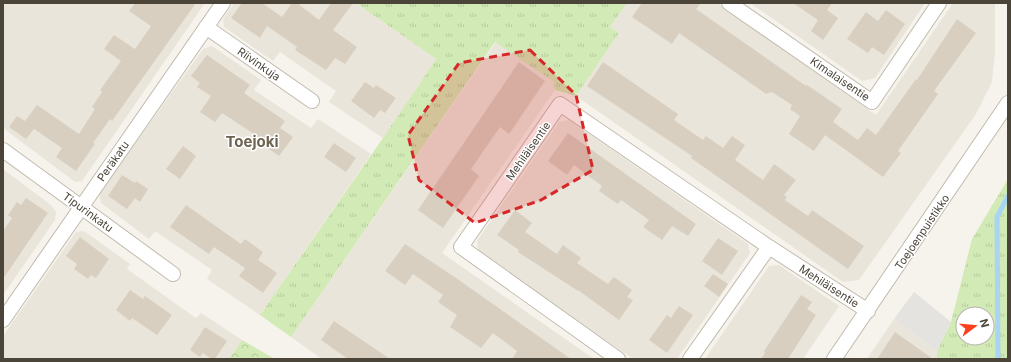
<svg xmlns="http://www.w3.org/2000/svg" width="1011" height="362" font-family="Inter,sans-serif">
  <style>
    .residential { fill: #eae5da }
    .grass { fill: url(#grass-tufts); fill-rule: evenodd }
    .forest { fill: url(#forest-crowns) }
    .parking { fill: #e5e3e0 }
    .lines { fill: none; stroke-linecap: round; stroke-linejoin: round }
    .stream { stroke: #a9d4f2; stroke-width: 5 }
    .building { fill: #d8cfc1 }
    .minor-casing { stroke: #c2bbae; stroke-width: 16 }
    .minor { stroke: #fff; stroke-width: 14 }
    .marked { fill: #d62828; fill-opacity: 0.2; stroke: #d62828; stroke-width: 3; stroke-dasharray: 8 5; stroke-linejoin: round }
    .labels { text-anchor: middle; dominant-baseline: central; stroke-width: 3; stroke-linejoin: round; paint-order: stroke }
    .street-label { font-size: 11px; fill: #4b4439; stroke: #fff }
    .district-label { font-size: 15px; font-weight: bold; fill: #6e6250; stroke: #fff }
  </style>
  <defs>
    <pattern id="grass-tufts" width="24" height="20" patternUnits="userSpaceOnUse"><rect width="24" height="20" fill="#d2eab5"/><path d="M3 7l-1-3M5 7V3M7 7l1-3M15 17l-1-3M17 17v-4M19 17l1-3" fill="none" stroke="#b6ca9c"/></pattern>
    <pattern id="forest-crowns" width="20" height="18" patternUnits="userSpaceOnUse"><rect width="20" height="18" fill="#d2eab5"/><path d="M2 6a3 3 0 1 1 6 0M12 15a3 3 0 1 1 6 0" fill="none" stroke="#b6ca9c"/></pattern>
  </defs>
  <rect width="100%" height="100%" fill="#f6f3ec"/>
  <path class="residential" d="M3,3h202l-123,178 -7,1 -72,-54z
    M234,3h122l80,56 -53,79 -54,-36 7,-11 -56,-39 -7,9 -49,-34 -1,-8z
    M627,3h90l159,112 77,-112h42v49l-3,30 -16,32 -117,166 -16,2 -267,-186 43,-63 -9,-6z
    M750,3h175l-50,75 -13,3z
    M496,42l58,40 1,8 -113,163 152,106h-272l-31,-22z
    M212,46l49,34 -7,10 57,38 7,-9 53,35 -111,161 -53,-36 5,-9 -57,-39 -6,8 -48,-36 -2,-9 104,-145z
    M569,120l179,124 2,9 -73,106h-44l-155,-108 -1,-10 82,-119z
    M3,169l48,36 5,7 -1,8 -52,75z
    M84,231l46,33 -3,5 69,49 5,-5 41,27 -13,19h-226v-23l73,-104z
    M779,265l60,41 -36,53h-98l64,-93z
    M894,319l43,32v8h-70z"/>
  <path class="grass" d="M356,3h271l-17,24 9,6 -43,63 -21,-6 -1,-8 -59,-40 -204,295 -31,-22 123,-177 53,-79z
    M1008,179v180h-71v-8l14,-29 21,-83zM963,314h24v24h-24z"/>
  <path class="forest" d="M242,340l33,19h-46z"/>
  <path class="parking" d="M914,292l37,30 -14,29 -43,-32z"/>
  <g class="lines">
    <path class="stream" d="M998,359l-1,-142 11,-21"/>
  </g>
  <path class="building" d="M135,3h61l-84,118 -2,-2 -17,24 2,1 -19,27 -20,-14 6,-9 -28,-19 -8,10 -17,-12 8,-11 8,5 12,-16 42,29 16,-25 -3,-2 10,-15 -2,-2 21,-29 -17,-12 10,-14 21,14 16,-23 -22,-15z
    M242,3h20l20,14 10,-14h5l22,17 12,-17h22l-20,27 24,17 -12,17 -10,-6 -9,12 -31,-20 2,-3 -30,-21 -7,12 -29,-20z
    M642,3h59l-5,6 110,77 1,-1 35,24 -9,13 25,18 9,-12 9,7 40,-56 1,1 40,-61 19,14 -42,58 4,3 -40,57 3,2 -18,24 -58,-42 -11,16 -25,-17 11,-18 -10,-7 2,-4 -20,-13 -6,2 -87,-61 -7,11 -40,-27z
    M793,3h39l-5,7 11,8 -15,22 -12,-9 7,-11z
    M886,10l19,14 -21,31 -12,-8 -4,6 -21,-14 19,-27 12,9z
    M207,55l43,30 -6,8 41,28 -5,7 13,9 -14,19 -22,-15 3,-3 -38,-25 -7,9 -15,-10 11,-16 -14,-9 3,-4 -9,-7z
    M519,62l26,19 -36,53 -9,-7 -29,42 8,7 -36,52 -25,-18z
    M603,62l75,52 -4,6 29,20 3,-4 17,12 9,-12 13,9 -10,15 28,20 11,-16 22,16 -12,15 3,2 -2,3 23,16 4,-6 52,36 -16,23 -157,-111 1,-2 -105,-70z
    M365,82l9,6 2,-3 20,13 -11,15 -5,-3 -6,8 -23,-17z
    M568,133l128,91 -8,12 -16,-10 -10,14 -19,-13 6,-7 -28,-20 -3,4 -19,-13 3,-5 -28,-21 -7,10 -19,-14z
    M334,143l22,15 -10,14 -22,-15z
    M183,146l13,10 -16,23 -14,-10z
    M122,175l13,8 1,-2 12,8 -8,13 -5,-4 -8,11 -19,-13z
    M26,198l22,15 -45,66v-48l9,-13 -4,-3 9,-13 4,3z
    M186,205l55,39 4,-5 18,13 -5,8 19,13 -14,20 -24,-17 6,-8 -31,-21 -5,7 -39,-27z
    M515,210l17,13 -7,9 32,22 6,-9 18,13 -4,5 31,21 6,-7 18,13 -5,7 6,3 -14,20 -41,-30v1l-60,-39 1,-2 -22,-15z
    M80,237l29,22 -13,19 -5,-3 -3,4 -14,-10 3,-5 -11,-8z
    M718,238l20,13 -16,24 -20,-14z
    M405,244l51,34 115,81h-59l5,-8 -24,-18 -12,15 -31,-21 7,-12 -19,-13 5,-7 -30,-21 -8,11 -20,-14z
    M713,274l15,10 -9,13 -15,-11z
    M130,290l13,9 2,-3 27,19 -15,20 -25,-17 -2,3 -14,-11z
    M801,295l11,7 -5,7 9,6 -28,44h-27l4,-6 -1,-2z
    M679,306l14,9 -26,38 -18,-13 18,-25 4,3z
    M334,321l56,38h-42l-27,-19z
    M205,327l22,14 -12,18h-3l-9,-6 -3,4 -10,-7z
    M895,332l38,27h-56z"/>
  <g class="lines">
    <defs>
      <path id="minor" d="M729,3l143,99 67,-99
        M206,27l106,74
        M3,150l170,124
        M3,320l220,-317
        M618,359l-157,-112 99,-143 209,143 99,64
        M690,359l79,-112
        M834,359l174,-256"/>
    </defs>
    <use href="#minor" class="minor-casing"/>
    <use href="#minor" class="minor"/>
  </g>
  <path class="marked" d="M530,50l46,45 17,75 -52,30 -66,23 -56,-43 -11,-45 51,-72z"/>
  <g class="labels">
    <g class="street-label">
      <text transform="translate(259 64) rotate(35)">Riivinkuja</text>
      <text transform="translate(840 79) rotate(34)">Kimalaisentie</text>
      <text transform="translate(528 151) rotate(-55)">Mehiläisentie</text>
      <text transform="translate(113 161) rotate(-55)">Peräkatu</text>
      <text transform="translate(88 212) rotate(36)">Tipurinkatu</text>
      <text transform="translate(922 232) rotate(-56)">Toejoenpuistikko</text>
      <text transform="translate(829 286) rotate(33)">Mehiläisentie</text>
    </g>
    <g class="district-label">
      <text x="252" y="141">Toejoki</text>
    </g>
  </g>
  <rect width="1011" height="362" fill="none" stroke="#4b4439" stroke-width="8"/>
  <g transform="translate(975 326) rotate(74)"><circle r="19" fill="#ffffff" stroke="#b7b4b0"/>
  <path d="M0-3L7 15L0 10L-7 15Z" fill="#fc3f1d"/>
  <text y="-6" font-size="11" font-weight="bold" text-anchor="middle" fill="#4b4439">N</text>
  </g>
</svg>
